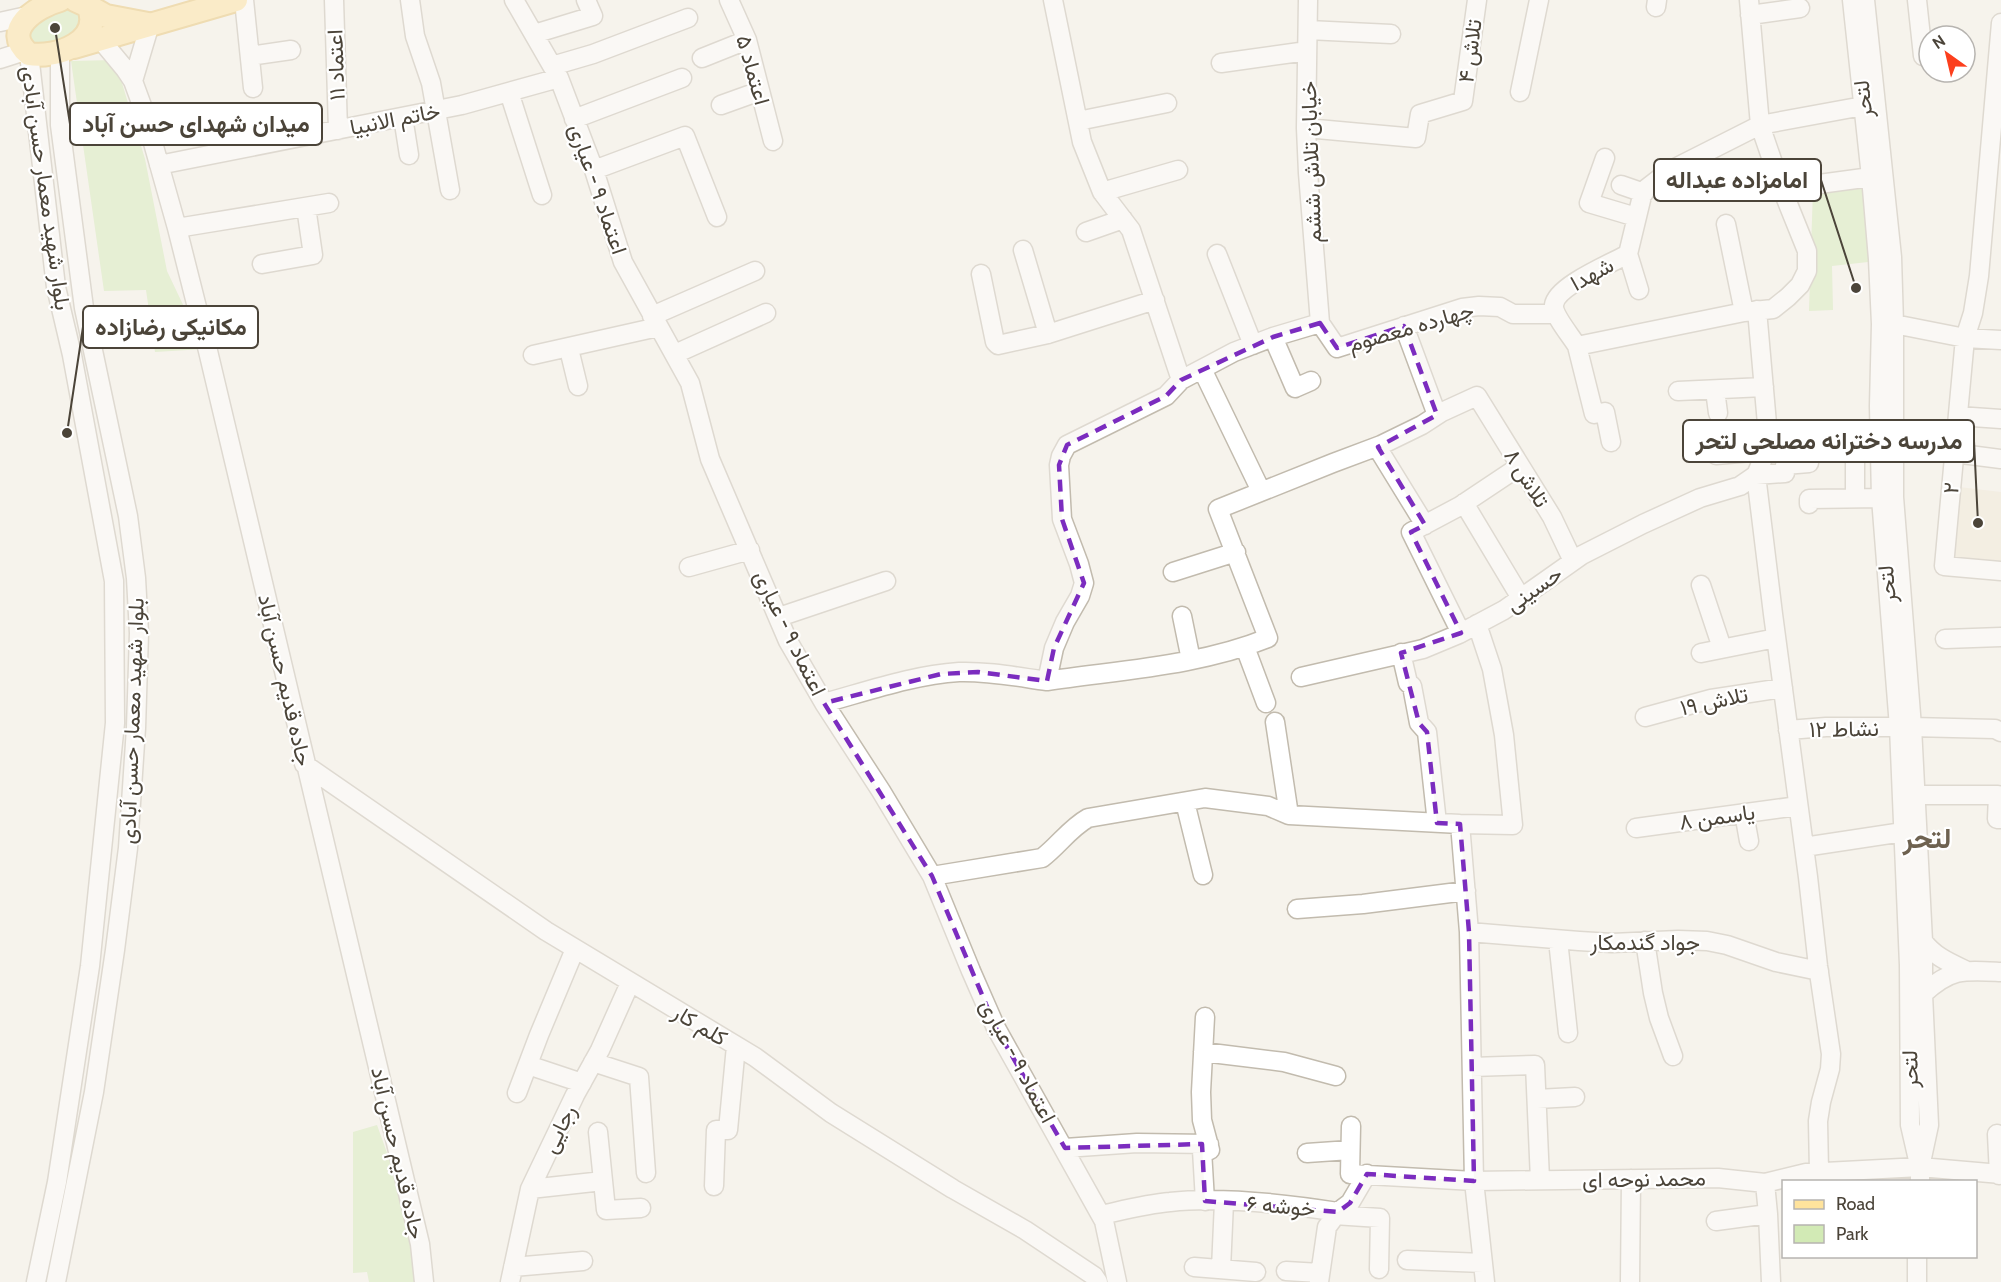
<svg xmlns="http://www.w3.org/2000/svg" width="2001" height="1282" font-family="Cabin,Vazirmatn,sans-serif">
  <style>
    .education { fill: #efe8d6 }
    .green { fill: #d2eab5 }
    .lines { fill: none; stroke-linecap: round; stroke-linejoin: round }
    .minor-casing { stroke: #c2bbae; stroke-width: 21 }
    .major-casing { stroke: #e6c16a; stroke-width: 26 }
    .minor { stroke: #fff; stroke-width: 18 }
    .major { stroke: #ffe39c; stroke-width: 22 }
    .marked { fill: none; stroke: #7b2cbf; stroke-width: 4.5; stroke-dasharray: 12 8; stroke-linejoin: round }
    .labels { text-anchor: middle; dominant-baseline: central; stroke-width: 4.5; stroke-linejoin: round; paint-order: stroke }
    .street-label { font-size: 22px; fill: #4b4439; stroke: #fff }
    .district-label { font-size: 28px; font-weight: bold; fill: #6e6250; stroke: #fff }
    .leader { fill: none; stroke: #4b4439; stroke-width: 2 }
    .callout-dot { fill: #4b4439; stroke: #fff; stroke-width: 2 }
    .callout { fill: #fff; stroke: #4b4439; stroke-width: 2 }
    .callout-label { font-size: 24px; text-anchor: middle; font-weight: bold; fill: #4b4439 }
  </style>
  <rect width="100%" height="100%" fill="#f6f3ec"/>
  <path class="education" d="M1959,487l42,5v71l-44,-4 -7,-6z"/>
  <path class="green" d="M64,5l18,8 -5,24 -37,11c-8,-6 -13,-11 -12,-21z
    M115,60l30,99 22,112 37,78 -49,3 -9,-62 -42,1 -33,-230z
    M1869,184l8,77 -45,5 1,44 -24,1 4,-122z
    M377,1125l27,75 11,82h-46l-2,-10 -14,1v-141z"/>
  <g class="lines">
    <defs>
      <path id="minor" d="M244,0l9,88
        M334,0l4,130
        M410,0l5,36 16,47 19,107
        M514,0l45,78 35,92 29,92 67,121 20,76 78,182 36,62 57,88 51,85 39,95 25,57 108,193 13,61
        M729,0l18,40 26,101
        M1053,0l29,142 20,50 29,38 50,150
        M1308,0l-2,128 2,45 12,150
        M1852,0l19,177 7,82 3,65 -2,82 2,92 18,229 10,238 1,160 8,35
        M1865,0l27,257 2,67v173l18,230 11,214v53l6,131 -9,42v15
        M1917,0l6,56
        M1656,7l1,-7
        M1750,15l50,-7
        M0,22l27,-6
        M2001,23l-22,253 -6,37 -8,25 -21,228 57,5
        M1308,30l83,4
        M534,34l59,-18 -7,-16
        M101,40l24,29 8,12 11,30 33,117 31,123 212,893 4,38
        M29,54l27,233 16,68 42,226 1,142 -25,243 -33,216 -21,100
        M250,56l41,-6
        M702,58l45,-18
        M0,59l25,-8
        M1221,63l86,-12
        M552,66l41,-12 95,-36
        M133,81l17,-57
        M509,92l33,103
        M1520,92l19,-92
        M721,105l39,-14
        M403,117l6,38
        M574,119l108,-41
        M1078,121l89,-18
        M1306,128l110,10 4,-24 43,-13 14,-101
        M1605,158l-16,45 47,14
        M159,165l303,-60 97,-27
        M594,170l91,-34 32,81
        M1621,185l23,8
        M1782,189l89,-12
        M1102,192l76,-22
        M1726,224l18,88
        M177,228l152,-25
        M1086,232l37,-13
        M1023,250l25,84
        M1217,254l36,91
        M1628,254l11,36
        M262,264l51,-9 -7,-48
        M981,274l14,68 3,3 50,-11 107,-34
        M1757,310l10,114 -3,8 -2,29 -6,14 17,139 35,263 10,89 13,88 -1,15 -9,33 -3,19 1,51
        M652,316l103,-45
        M1884,324h10l71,14 36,2
        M1404,326l33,89
        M1273,337l22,51 16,-7
        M1577,346c-6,-10 -24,-31 -23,-41 2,-19 58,-42 74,-51l14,-58 5,-8 22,-17 91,-46 103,-19
        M569,349l9,37
        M675,354l91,-41
        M533,355l125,-28
        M1202,369l59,122
        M1715,390l3,23
        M1678,391l86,-4
        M1958,416l43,3
        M1855,434v63
        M1611,442l-6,-30 -11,2 -17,-68 167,-34 29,-3 15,-12 12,-12 7,-14v-20l-25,-62 -22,-64 -11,-125
        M1377,447l48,78
        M1954,453l47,6
        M1716,455l47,-4
        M1464,503l57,95
        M1809,504v-5l72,-1
        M689,567l61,-17
        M1173,572l63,-20
        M1701,585l21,63
        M1182,616l9,44
        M779,617l107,-36
        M1461,633l-50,-101 49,-26 60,-40
        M1945,639l56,-2
        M1245,647l21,56
        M1401,653l7,30 4,3 7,37 8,9 10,91
        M1701,653l75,-15
        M1301,677l122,-28 36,-15 45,-24 78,-55 61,-31 57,-26 40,-12 16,-11 29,-2v-8l24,-2 1,-26
        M1047,681c73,-11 152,-15 221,-43l-50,-129 115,-46 48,-18 41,-20 20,-13 35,-16 75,121 21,44
        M824,703c44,-12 89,-28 135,-31 29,-1 59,5 88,9l7,-33 11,-26 15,-26 4,-13 -5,-19 -17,-45 -3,-54 2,-9 6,-11 99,-49 15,-16 53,-28 39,-15 47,-14 17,25 125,-40 17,-2 21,1 13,7h43
        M1645,717l66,-18 72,-11
        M1275,722l14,93
        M1912,727l83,2 6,3
        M1788,730l38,-3h73
        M304,764l242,167 209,126 76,56 122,76 72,41 69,46 4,6
        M1915,795h83l-1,24h4
        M1185,802l18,73
        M1744,813l5,28
        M1460,824l9,108 5,249 11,101
        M1636,828l162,-22
        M1804,847l99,-15
        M932,876l110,-18c16,-12 28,-30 46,-40l117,-20 63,8 21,9 171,9 53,1 -9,-90 -12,-66 -15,-45
        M1297,909l66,-5 103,-13
        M1469,932l110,9 33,2 66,-3 29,1 20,4 49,17 43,9
        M1558,940l10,93
        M1645,941l8,52 6,25 14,38
        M1923,941c11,15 25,21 42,29
        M1923,994c28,-26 41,-24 78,-22
        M1205,1017l-4,75 1,28 8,30h-8l3,51
        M1203,1052l81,10 52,14
        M593,1062l46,15 7,96
        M528,1065l54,18
        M1472,1067l63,-2 5,115
        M517,1093l22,-58 36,-86
        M1537,1099l38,-2
        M1351,1126l-1,48 124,7 244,-3 47,5 41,-10 114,-6 81,7
        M598,1132l8,78 35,-2
        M1997,1134l2,41
        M1065,1148l72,-5 72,1
        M1307,1153l43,-3
        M1765,1183l3,31 3,68
        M714,1186l2,-56h12l8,-84
        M530,1189l73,-8
        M1101,1215c23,-5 46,-11 69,-13 51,-6 117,2 168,10
        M1334,1215l46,3 -1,51
        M1716,1221l52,-7
        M1407,1260l76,3
        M513,1267l70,-6
        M1194,1267l62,5
        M1221,1269l3,-67
        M1286,1271l34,2
        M56,1282l38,-190 21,-142 13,-102 8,-120 3,-95 -3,-55 -8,-62 -44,-208 -24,-183v-72
        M510,1282l20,-93 45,-94 25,-45 30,-67
        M1319,1282l8,-55 11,-15 12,-9 17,-29
        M1630,1282l1,-103
        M1917,1282v-26"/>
      <path id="major" d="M60,0c-23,6 -60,30 -31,54 26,5 76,-13 59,-48l-13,-6
        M88,6l18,10 42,8
        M74,47l162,-47"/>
    </defs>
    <use href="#minor" class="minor-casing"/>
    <use href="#major" class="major-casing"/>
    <use href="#minor" class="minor"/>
    <use href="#major" class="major"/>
  </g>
  <path d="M0 0H2001V1282H0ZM1320,323l17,25 67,-22 33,89 -59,32 47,78 -14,7 50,101 -60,20 18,70 8,9 10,91 23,1 9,108 5,249 -107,-7 -17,29 -12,9 -133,-11 -3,-57 -137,4 -69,-120 -64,-152 -108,-173 117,-29 37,-2 69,9 7,-33 30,-65 -22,-64 -3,-54 8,-20 99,-49 15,-16 92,-43z" fill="#f6f3ec" fill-opacity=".55" fill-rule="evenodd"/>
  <path class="marked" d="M1320,323l17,25 67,-22 33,89 -59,32 47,78 -14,7 50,101 -60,20 18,70 8,9 10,91 23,1 9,108 5,249 -107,-7 -17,29 -12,9 -133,-11 -3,-57 -137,4 -69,-120 -64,-152 -108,-173 117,-29 37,-2 69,9 7,-33 30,-65 -22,-64 -3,-54 8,-20 99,-49 15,-16 92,-43z"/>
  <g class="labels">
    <g class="street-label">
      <text transform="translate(1470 51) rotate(-82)">تلاش ۴</text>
      <text transform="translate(336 65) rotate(-92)">اعتماد ۱۱</text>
      <text transform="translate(753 70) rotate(74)">اعتماد ۵</text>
      <text transform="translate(1863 99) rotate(-96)">لتحر</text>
      <text transform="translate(395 119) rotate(-11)">خاتم الانبیا</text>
      <text transform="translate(1311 162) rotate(-92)">خیابان تلاش ششم</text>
      <text transform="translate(46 188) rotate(82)">بلوار شهید معمار حسن آبادی</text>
      <text transform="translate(598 189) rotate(71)">اعتماد ۹ - عیاری</text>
      <text transform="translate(1592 274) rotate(-29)">شهدا</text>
      <text transform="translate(1411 327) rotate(-16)">چهارده معصوم</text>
      <text transform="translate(1527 478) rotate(58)">تلاش ۸</text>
      <text transform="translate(1951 488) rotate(-85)">۲</text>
      <text transform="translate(1887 584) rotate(-95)">لتحر</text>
      <text transform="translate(1534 589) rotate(-35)">حسینی</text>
      <text transform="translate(790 633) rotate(64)">اعتماد ۹ - عیاری</text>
      <text transform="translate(285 680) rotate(77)">جاده قدیم حسن آباد</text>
      <text transform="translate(1714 701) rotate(-12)">تلاش ۱۹</text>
      <text transform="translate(132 721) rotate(-88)">بلوار شهید معمار حسن آبادی</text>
      <text transform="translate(1844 729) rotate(-1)">نشاط ۱۲</text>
      <text transform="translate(1717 817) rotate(-8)">یاسمن ۸</text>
      <text x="1645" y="942">جواد گندمکار</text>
      <text transform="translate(700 1025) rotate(31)">کلم کار</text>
      <text transform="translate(1018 1061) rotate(62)">اعتماد ۹ - عیاری</text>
      <text transform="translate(1910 1069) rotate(-91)">لتحر</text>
      <text transform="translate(559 1129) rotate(-64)">رجایی</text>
      <text transform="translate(398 1153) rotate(77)">جاده قدیم حسن آباد</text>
      <text transform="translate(1644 1179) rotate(-1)">محمد نوحه ای</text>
      <text transform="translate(1281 1206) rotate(5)">خوشه ۶</text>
    </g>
    <g class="district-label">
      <text x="1927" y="838">لتحر</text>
    </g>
  </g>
  <path class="leader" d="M55 28L70 124M1856 288L1821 180M67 433L83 327M1978 523L1974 441"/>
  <g class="callout-dot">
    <circle cx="55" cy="28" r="6"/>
    <circle cx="1856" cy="288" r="6"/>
    <circle cx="67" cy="433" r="6"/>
    <circle cx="1978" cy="523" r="6"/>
  </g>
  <g class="callout">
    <rect x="70" y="103" width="252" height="42" rx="6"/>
    <rect x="1654" y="159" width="167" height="42" rx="6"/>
    <rect x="83" y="306" width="175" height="42" rx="6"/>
    <rect x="1683" y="420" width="291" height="42" rx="6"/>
  </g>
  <g class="callout-label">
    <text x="196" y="132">میدان شهدای حسن آباد</text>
    <text x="1737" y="188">امامزاده عبداله</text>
    <text x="171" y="335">مکانیکی رضازاده</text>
    <text x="1829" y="449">مدرسه دخترانه مصلحی لتحر</text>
  </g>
  <rect x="1782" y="1180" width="195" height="78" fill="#ffffff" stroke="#b7b4b0" stroke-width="1.5"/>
  <rect x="1794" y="1200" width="30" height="9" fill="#ffe39c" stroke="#b7b4b0" stroke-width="1.5"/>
  <text x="1836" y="1210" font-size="18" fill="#4b4439">Road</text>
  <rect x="1794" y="1225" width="30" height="18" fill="#d2eab5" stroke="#b7b4b0" stroke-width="1.5"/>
  <text x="1836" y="1240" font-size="18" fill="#4b4439">Park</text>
  <g transform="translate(1947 54) rotate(326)"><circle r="28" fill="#ffffff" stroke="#b7b4b0" stroke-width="1.5"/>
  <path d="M0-4.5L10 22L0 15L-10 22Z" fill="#fc3f1d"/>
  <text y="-9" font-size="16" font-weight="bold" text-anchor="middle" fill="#4b4439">N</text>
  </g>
</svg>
